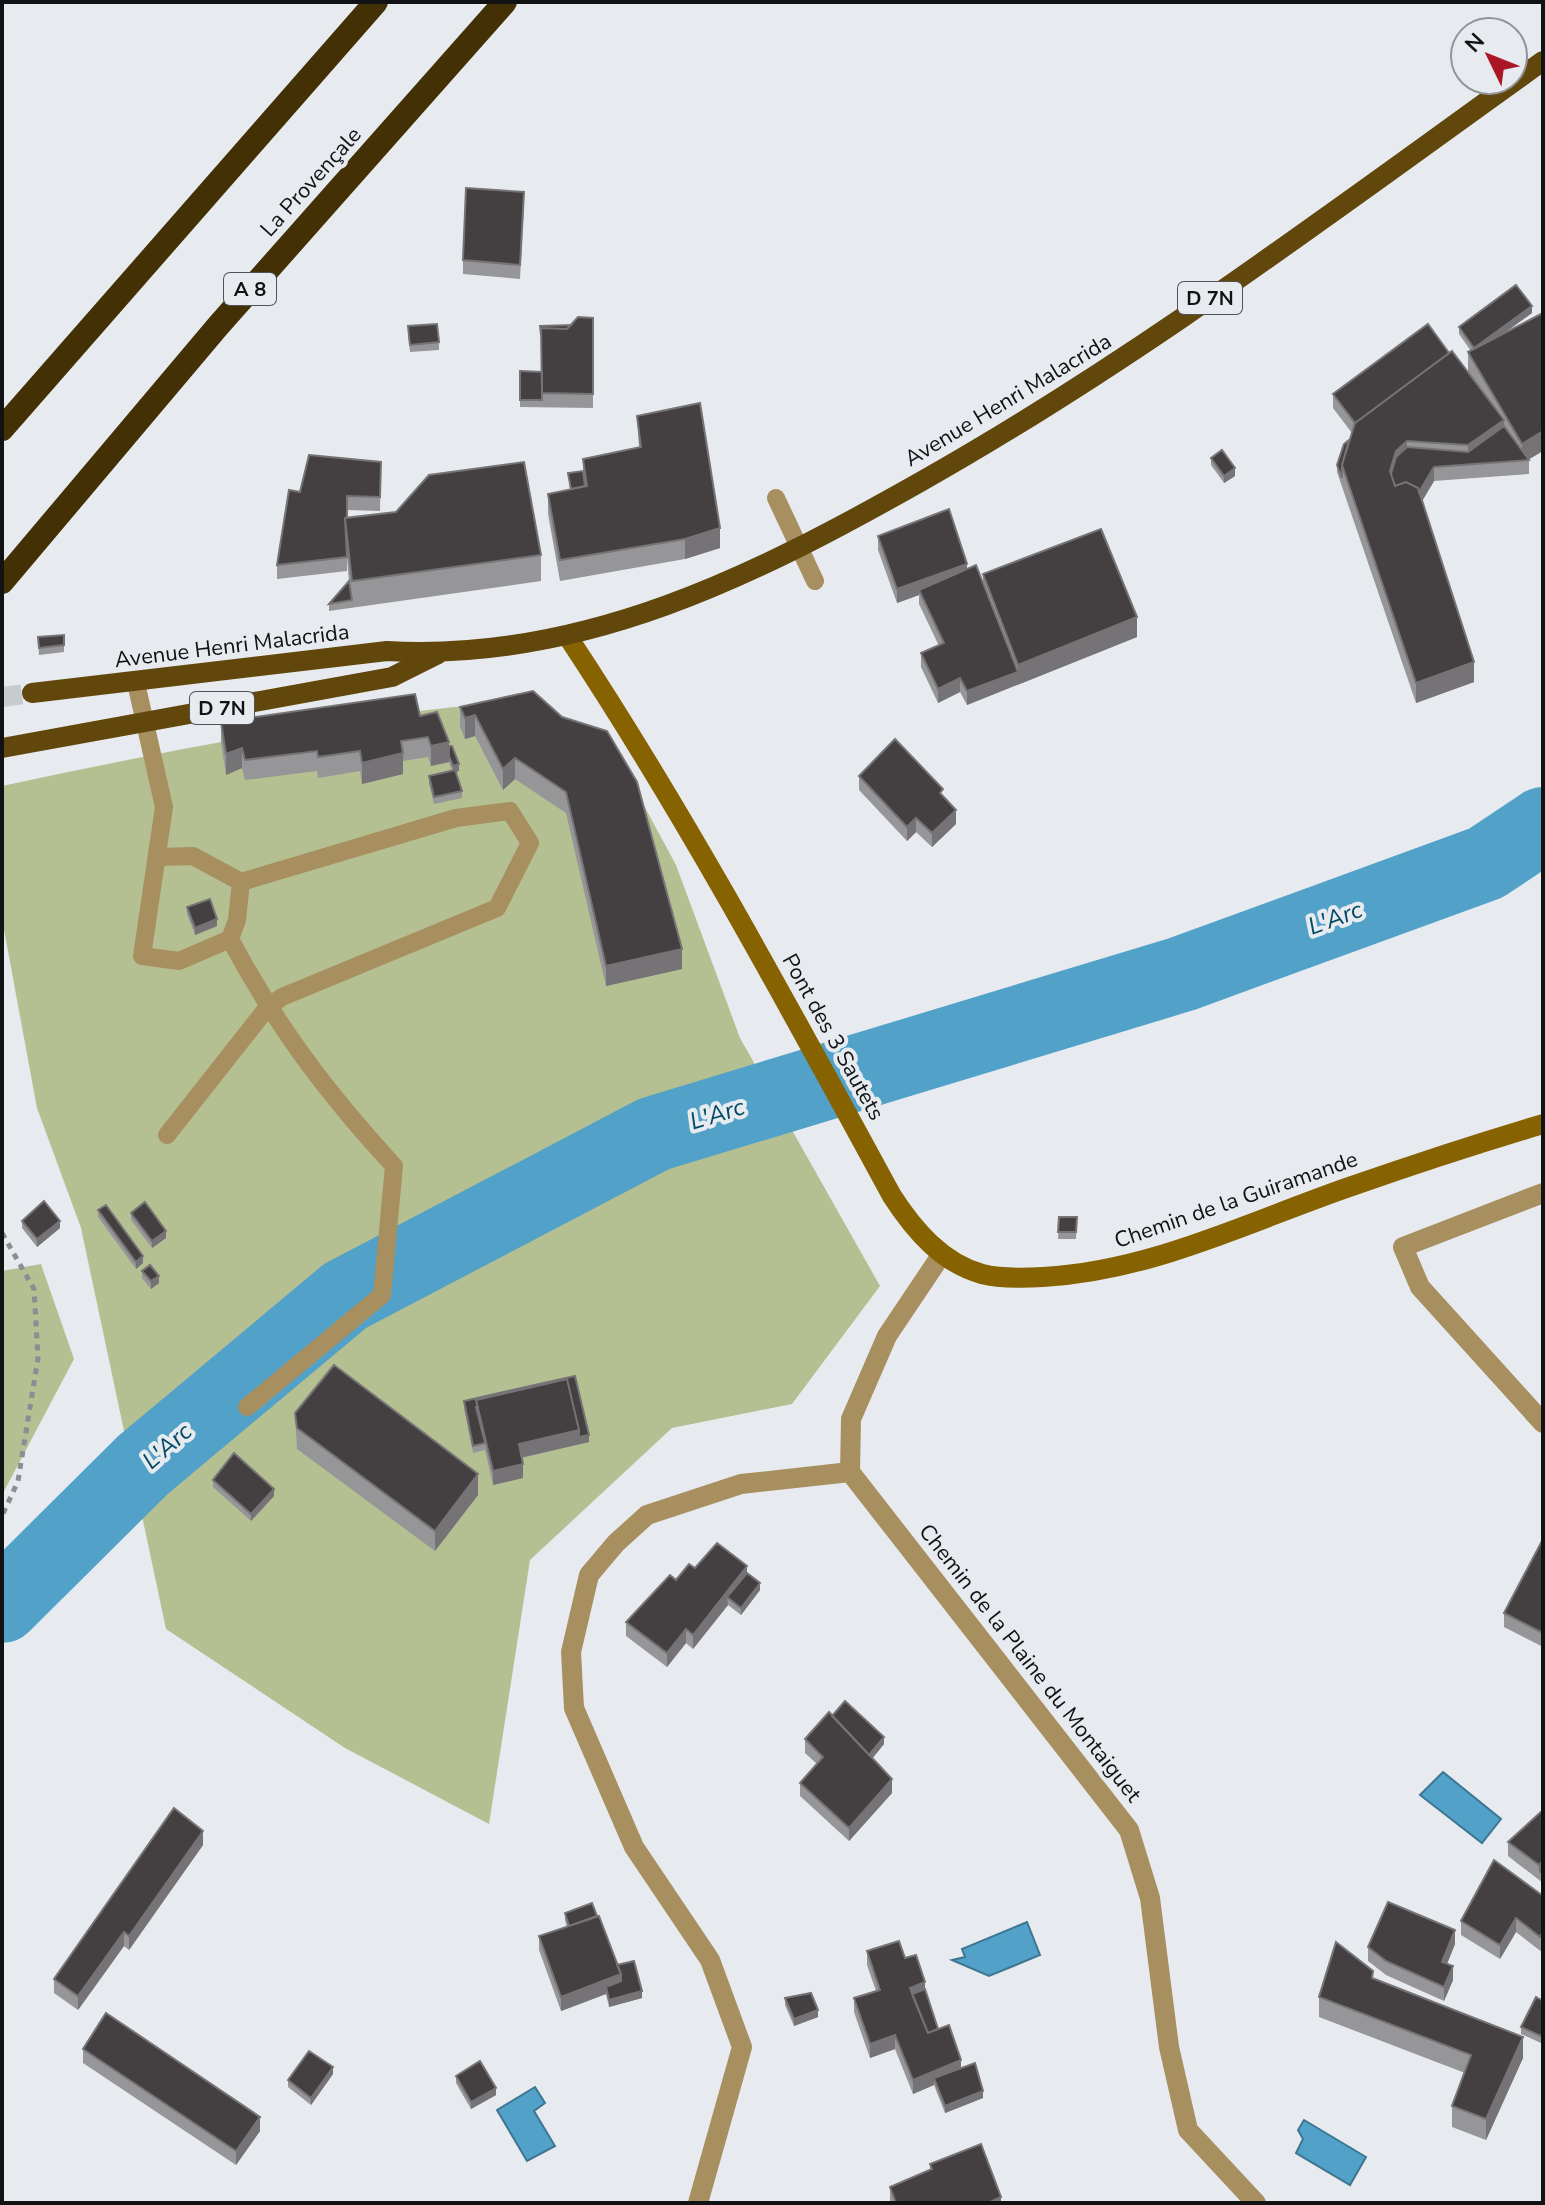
<svg xmlns="http://www.w3.org/2000/svg" width="1545" height="2205" font-family="'Nunito Sans',sans-serif">
  <style>
    .green { fill: #b4bf92 }
    .water { fill: #51a1c8; stroke: #3e7692; stroke-width: 2 }
    .lines { fill: none; stroke-linecap: round; stroke-linejoin: round }
    .river { stroke: #51a1c8; stroke-width: 76 }
    .primary-tunnel { stroke: #c7cacf; stroke-width: 20; stroke-dasharray: 20 10; stroke-linecap: butt }
    .path { stroke: #8a8d91; stroke-width: 5; stroke-dasharray: 6 6; stroke-linecap: butt }
    .lane { stroke: #a88f60; stroke-width: 18 }
    .street { stroke: #a88f60; stroke-width: 20 }
    .secondary { stroke: #876201; stroke-width: 20 }
    .primary { stroke: #61470b; stroke-width: 20 }
    .highway { stroke: #433004; stroke-width: 24 }
    .wall { fill: #969598 }
    .shaded-wall { fill: #757375 }
    .building { fill: #443f40; stroke: #757375; stroke-width: 2 }
    .labels { text-anchor: middle; dominant-baseline: central; stroke-width: 8; stroke-linejoin: round; paint-order: stroke }
    .shield { fill: #e7ebf0; stroke: #505356; stroke-width: 2 }
    .shield-label { font-size: 20px; font-weight: bold; fill: #101214 }
    .street-label { font-size: 22px; fill: #101214; stroke: #e7ebf0 }
    .water-label { font-size: 24px; font-style: italic; fill: #034a64; stroke: #e7ebf0 }
  </style>
  <rect width="100%" height="100%" fill="#e7ebf0"/>
  <path class="green" d="M525,700l89,50 62,115 64,173 140,248 -88,118 -120,24 -142,132 -41,264 -144,-76 -179,-119 -85,-401 -44,-120 -35,-189v-133c174,-37 346,-71 523,-86z
    M41,1264l33,95 -72,136v-224z"/>
  <path class="water" d="M1443,1772l58,47 -19,24 -62,-48z
    M1027,1922l13,33 -51,21 -37,-16 13,-3 -3,-8z
    M535,2087l10,16 -11,8 21,35 -28,15 -30,-51z
    M1304,2120l62,37 -16,28 -54,-32 7,-14 -5,-9z"/>
  <g class="lines">
    <path class="river" d="M2,1605l141,-140 202,-169 309,-162 528,-160 304,-111 57,-38"/>
    <path class="primary-tunnel" d="M2,697l30,-4"/>
    <path class="path" d="M2,1233l32,56 4,69 -20,123 -16,35"/>
    <path class="lane" d="M776,498l39,83
      M136,683l28,124 -22,149 37,5 51,-22 7,-19 4,-38 -48,-26 -34,1
      M230,939c47,88 97,154 164,227l-12,129 -135,112
      M167,1135l100,-127 15,-11 215,-89 33,-65 -20,-32 -54,7 -215,64"/>
    <path class="street" d="M1543,1193l-140,54 17,40 123,136
      M942,1254l-55,82 -36,83 -1,53 279,358 21,68 19,149 19,83 68,73
      M698,2203l44,-156 -32,-87 -76,-113 -60,-139 -3,-56 18,-77 27,-32 31,-28 94,-31 109,-12"/>
    <path class="secondary" d="M568,637c119,180 221,370 324,559 22,34 50,67 90,78 19,5 43,4 61,3 109,-6 207,-56 309,-91 63,-22 127,-43 191,-62"/>
    <path class="primary" d="M32,693l355,-42c197,11 369,-76 535,-170 218,-123 418,-275 621,-420
      M2,748l390,-71 46,-23"/>
    <path class="highway" d="M2,429l374,-427
      M2,582l216,-256 287,-324"/>
  </g>
  <path class="wall" d="M524,206l-4,73 -57,-5v-14z
    M1532,313l-32,23 29,124v14l-95,7 -12,20 52,181 -58,21 -79,-231v-7l15,-32 -19,-25v-14l116,-41 19,19v-20l3,-1 -12,-17v-7z
    M593,318v90l-73,-1v-36l21,1z
    M408,333l31,9v8l-29,2z
    M637,416l83,132 -35,11 -125,22 -12,-67v-20l22,-4 -2,-17 15,-1v-13l56,-12z
    M1211,458l24,18 -11,7 -13,-18z
    M381,462l-1,49 -33,-1v8l184,-15 10,52v26l-212,30v-7l20,-22 -2,-24v13l-70,8v-14l23,-73z
    M878,536l89,33 16,12v-7l154,63 -170,68 -7,-13 -22,11 -17,-36v-14l18,-7 -20,-42v-9l-22,8 -19,-53z
    M64,635v17l-25,3 -1,-18z
    M533,691l149,278 -76,17 -40,-173 -51,-34 -12,11 -28,-54 -10,3 -5,-12v-20z
    M420,716l29,30 10,25 -3,1 6,19v7l-28,6 -5,-20v-8l23,-5 -3,-9 -18,4 -3,-9 -25,4v13l-41,10 -2,-13 -42,7 -1,-7 -72,9 -3,-12 -16,7 -5,-33v-20z
    M859,776l84,20 13,28 -24,23 -16,-15 -9,9 -48,-51z
    M187,907l30,19 -22,9 -8,-21z
    M98,1210l45,53 -7,6 -38,-52z
    M131,1213l35,25 -14,10 -21,-28z
    M1059,1217h18l-1,22h-18z
    M22,1221l38,7 -23,19 -15,-19z
    M142,1271l17,12 -8,6 -9,-11z
    M464,1401l125,41 -67,16 1,20 -30,7 -8,-35 -12,3 -9,-45z
    M295,1413l183,82 -43,56 -138,-102z
    M213,1480l61,16 -23,25 -38,-34z
    M1543,1539v108l-39,-20v-14z
    M695,1568l52,5 13,17 -19,25 -13,-10 -35,44 -7,-6 -19,24 -41,-31v-14l50,-42z
    M832,1716l52,28 -12,14 20,35 -43,48 -49,-45v-13l17,-19 -12,-11v-14z
    M1543,1810v73l-35,-27v-14z
    M203,1845l-74,105 -5,-4 -46,64 -24,-17v-14z
    M1543,1896v57l-27,-21 -16,27 -39,-24v-14z
    M565,1913l32,3 20,49 25,33 -33,9 -3,-13 -45,17 -22,-61v-14l28,-9 -2,-7z
    M1455,1944l-8,20 6,16 -9,21 -58,-26 -18,-14v-14z
    M867,1951l38,7 20,31 13,40 23,39 22,30 -38,15 -11,-28 -21,9 -18,-45 -25,9 -16,-46v-14l22,-7 -9,-26z
    M1373,1978l150,80 -37,82 -34,-13v-21l13,-33 -146,-56v-20z
    M785,1998l33,19 -24,9 -9,-21z
    M1543,2001v38l-2,4 -20,-9v-7z
    M83,2049l177,82 -24,34 -153,-102z
    M333,2074l-22,31 -23,-18v-7z
    M456,2076l40,19 -25,14 -15,-26z
    M930,2164l71,39h-111v-16l40,-17z"/>
  <path class="shaded-wall" d="M1532,306v7l-58,42v-7z
    M1504,420v20l-36,26v-21z
    M1543,431v20l-15,9 -6,1v-17z
    M1407,441v20l-17,16v-6l6,-20z
    M1434,467v14l-16,27v-14z
    M1235,468v8l-11,7v-7z
    M720,528v20l-35,11v-20z
    M967,564v14l-48,12v5l-22,8v-14z
    M1137,617v20l-170,68v-14l51,-19v-7z
    M1474,662v20l-58,21v-20z
    M960,678v14l-22,11v-14z
    M475,715v21l-10,3v-21z
    M449,742v20l-18,4v-20z
    M242,748v20l-16,7v-21z
    M403,753v21l-41,10v-21z
    M515,758v21l-12,11v-21z
    M459,764v7l-6,2v-7z
    M956,810v14l-24,23v-14z
    M916,818v14l-9,9v-14z
    M217,919v7l-22,9v-7z
    M682,949v20l-76,17v-20z
    M60,1221v7l-23,19v-8z
    M166,1231v7l-14,10v-7z
    M143,1256v7l-7,6v-7z
    M159,1276v7l-8,6v-8z
    M579,1430l10,5v7l-70,16v-14z
    M523,1464v14l-30,7v-14z
    M478,1474v21l-43,56v-20z
    M274,1489v7l-23,25v-7z
    M747,1566v14l-20,17 1,8 -35,44v-14z
    M760,1583v7l-19,25v-7z
    M686,1629v14l-19,24v-14z
    M884,1737v7l-16,20v-7z
    M892,1779v14l-43,48v-13z
    M203,1831v14l-74,105v-14z
    M1543,1861v14l-4,-3v7v-14z
    M1516,1918v14l-16,27v-14z
    M1455,1930v14l-13,32v-14z
    M124,1932v14l-46,64v-14z
    M1453,1966v14l-9,21v-14z
    M621,1974v14l-15,-1v7l-45,17v-14z
    M925,1982v14l-12,5 -3,-13z
    M642,1991v7l-33,9v-7z
    M818,2010v7l-24,9v-7z
    M895,2035v14l-25,9v-14z
    M1523,2037v21l-37,82v-21z
    M961,2060v14l-27,4v7l-21,9v-14z
    M333,2067v7l-22,31v-7z
    M496,2088v7l-25,14v-7z
    M983,2091v7l-38,15v-7z
    M260,2117v14l-24,34v-14z
    M1001,2197v6h-13z"/>
  <path class="building" d="M466,188l58,4 -4,73 -57,-5z
    M1516,285l16,21 -58,42 -15,-21z
    M1543,313v118l-21,13 -54,-92z
    M578,317l15,1v76l-51,-1 -1,-65 26,1z
    M437,324l2,18 -29,3 -2,-19z
    M1428,324l21,29 -94,70 -22,-29z
    M571,325l-4,4 -26,-1v7l-1,-9z
    M1452,351l52,69 -36,25 -61,-4 -11,10 -6,20 5,15 11,-4 12,6 56,174 -58,21 -74,-218 13,-42z
    M520,371l22,1v28h-22z
    M700,403l20,125 -35,11 -125,21 -12,-66 39,-8 -4,-27 58,-12 -4,-31z
    M1504,426l25,34 -95,7 -15,25 -1,-4 -12,-6 -11,4 -4,-12 5,-17 11,-10 61,5z
    M1349,440l-7,25v13l-5,-13 7,-21z
    M1222,450l13,18 -11,8 -13,-18z
    M309,455l72,7 -1,35 -33,-1v22h-2l2,39 -70,8 12,-75 11,2z
    M524,462l17,93 -189,26 -7,-63 51,-6 33,-37z
    M583,471l2,15 -14,3 -3,-16z
    M949,509l18,55 -70,25 -19,-53z
    M1101,529l36,88 -119,48 -35,-91z
    M976,565l42,107 -51,19 -7,-13 -22,11 -17,-36 23,-10 -25,-53z
    M349,581l3,19 -23,4z
    M64,635v10l-25,3 -1,-11z
    M533,691l29,26 45,14 30,51 45,167 -76,17 -40,-174 -51,-34 -12,11 -28,-54 -10,3 -5,-11z
    M415,694l5,22 17,-4 12,30 -18,4 -3,-9 -27,4 2,12 -41,10 -2,-12 -42,6 -1,-6 -72,9 -3,-12 -16,6 -5,-32z
    M895,739l48,50 -3,4 16,17 -24,23 -16,-15 -9,9 -48,-51z
    M449,746h3l7,18 -6,2 -4,-10z
    M455,770l7,21 -28,6 -5,-21z
    M210,899l7,20 -22,9 -8,-21z
    M44,1201l16,20 -23,18 -15,-18z
    M145,1202l21,29 -14,10 -21,-28z
    M106,1205l37,51 -7,6 -38,-52z
    M1059,1217h18l-1,15h-18z
    M150,1265l9,11 -8,5 -9,-10z
    M334,1365l144,109 -43,57 -138,-103 -2,-15z
    M575,1376l14,59 -10,2v-7l-12,-51 -91,21 2,7h-2l9,36 -12,3 -9,-45z
    M567,1379l12,51 -60,14 4,20 -30,7 -17,-71z
    M234,1453l40,36 -23,25 -38,-34z
    M1543,1539v94l-39,-20z
    M717,1543l30,23 -54,69 -7,-6 -19,24 -41,-31 44,-47 6,5 13,-16 6,4z
    M747,1573l13,10 -19,25 -14,-11z
    M845,1701l39,36 -15,18 -37,-39z
    M829,1712l63,67 -43,49 -49,-45 23,-26 -18,-18z
    M174,1808l29,23 -74,105 -5,-4 -46,64 -24,-17z
    M1543,1810v51l-4,4 -31,-23z
    M1494,1860l49,36v35l-3,6 -24,-19 -16,27 -39,-24z
    M1388,1902l67,28 -13,32 11,4 -9,21 -58,-26 -18,-14z
    M592,1903l5,13 -28,10 -4,-13z
    M599,1916l22,58 -60,23 -22,-61z
    M899,1941l6,17 11,-3 9,27 -15,6 18,45 21,-8 12,35 -48,20 -18,-45 -25,9 -16,-46 26,-8 -13,-39z
    M1336,1942l37,29 -1,7 151,59 -37,82 -34,-13 19,-51 -152,-58z
    M634,1961l8,30 -33,9 -3,-13 15,-6v-7l-4,-9z
    M925,1989l13,40 -10,4 -16,-39z
    M811,1993l7,17 -24,9 -9,-21z
    M1536,1997l7,4v31l-2,4 -20,-9z
    M106,2013l154,104 -24,34 -153,-102z
    M309,2051l24,16 -22,31 -23,-18z
    M480,2061l16,27 -25,14 -15,-26z
    M975,2063l8,28 -38,15 -11,-28z
    M981,2144l20,53 -13,6h-92l-6,-16 42,-18 -2,-5z"/>
  <g class="labels">
    <g class="shield">
      <rect x="224" y="273" width="52" height="32" rx="6"/>
      <rect x="1178" y="282" width="64" height="32" rx="6"/>
      <rect x="190" y="692" width="64" height="32" rx="6"/>
    </g>
    <g class="shield-label">
      <text x="250" y="289">A 8</text>
      <text x="1210" y="298">D 7N</text>
      <text x="222" y="708">D 7N</text>
    </g>
    <g class="street-label">
      <text transform="translate(311 182) rotate(-48)">La Provençale</text>
      <text transform="translate(1008 400) rotate(-31)">Avenue Henri Malacrida</text>
      <text transform="translate(232 646) rotate(-7)">Avenue Henri Malacrida</text>
      <text transform="translate(833 1037) rotate(61)">Pont des 3 Sautets</text>
      <text transform="translate(1236 1200) rotate(-19)">Chemin de la Guiramande</text>
      <text transform="translate(1030 1663) rotate(52)">Chemin de la Plaine du Montaiguet</text>
    </g>
    <g class="water-label">
      <text transform="translate(1335 918) rotate(-20)">L'Arc</text>
      <text transform="translate(717 1114) rotate(-17)">L'Arc</text>
      <text transform="translate(167 1446) rotate(-41)">L'Arc</text>
    </g>
  </g>
  <rect width="1545" height="2205" fill="none" stroke="#101214" stroke-width="8"/>
  <g transform="translate(1489 56) rotate(313)"><circle r="38" fill="#e7ebf0" stroke="#919498" stroke-width="2"/>
  <path d="M0-6L14 30L0 20L-14 30Z" fill="#ab1626"/>
  <text y="-12" font-size="22" font-weight="bold" text-anchor="middle" fill="#101214">N</text>
  </g>
</svg>
